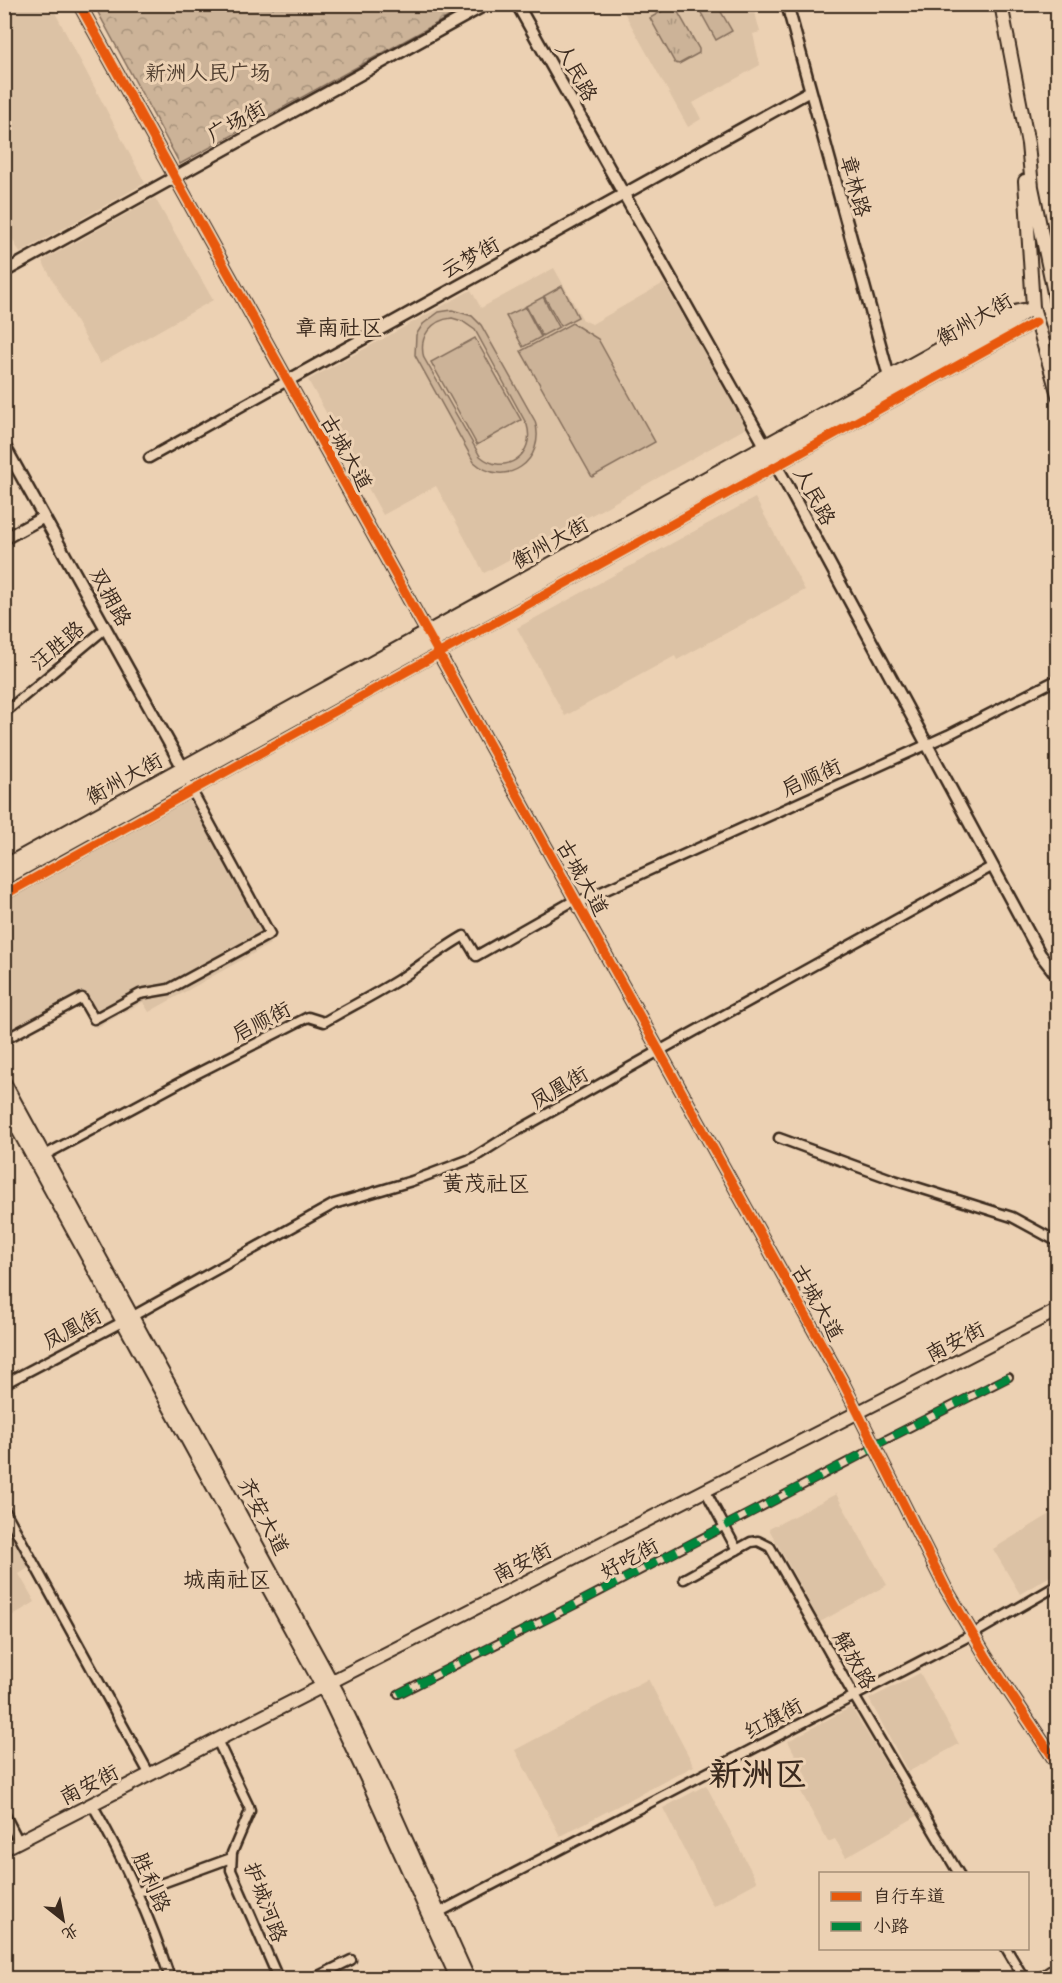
<svg xmlns="http://www.w3.org/2000/svg" width="1062" height="1983" font-family="Itim,'LXGW WenKai TC',sans-serif">
  <style>
    .built { fill: #dcc2a5 }
    .grass { fill: url(#grass-tufts); stroke: #846e5b; stroke-width: 1.5 }
    .park { fill: url(#park-crowns); stroke: #846e5b; stroke-width: 1.5 }
    .garden { fill: #ccb398; stroke: #846e5b; stroke-width: 1.5; fill-rule: evenodd }
    .lines { fill: none; stroke-linecap: round; stroke-linejoin: round }
    .pedestrian-casing { stroke: #3b2a1e; stroke-width: 10 }
    .minor-casing { stroke: #3b2a1e; stroke-width: 13 }
    .tertiary-casing { stroke: #3b2a1e; stroke-width: 15 }
    .secondary-casing { stroke: #3b2a1e; stroke-width: 16 }
    .pedestrian { stroke: #ecd1b3; stroke-width: 6 }
    .minor { stroke: #ecd1b3; stroke-width: 8 }
    .tertiary { stroke: #ecd1b3; stroke-width: 10 }
    .secondary { stroke: #ecd1b3; stroke-width: 12 }
    .quiet { stroke: #00873e; stroke-width: 8; stroke-dasharray: 15 8; stroke-linecap: butt }
    .cycleway-casing { stroke: #ecd1b3; stroke-width: 13 }
    .cycleway { stroke: #e8590c; stroke-width: 9 }
    .labels { text-anchor: middle; dominant-baseline: central; stroke-width: 6; stroke-linejoin: round; paint-order: stroke }
    .park-label { font-size: 21px; fill: #513f30; stroke: #ecd1b3 }
    .street-label { font-size: 21px; fill: #3b2a1e; stroke: #ecd1b3 }
    .neighbourhood-label { font-size: 22px; fill: #3b2a1e; stroke: #ecd1b3 }
    .town-label { font-size: 33px; font-weight: bold; fill: #3b2a1e; stroke: #ecd1b3 }
  </style>
  <defs>
    <pattern id="grass-tufts" width="24" height="20" patternUnits="userSpaceOnUse" patternTransform="scale(1.5)"><rect width="24" height="20" fill="#ccb398"/><path d="M3 7l-1-3M5 7V3M7 7l1-3M15 17l-1-3M17 17v-4M19 17l1-3" fill="none" stroke="#a7927b"/></pattern>
    <pattern id="park-crowns" width="20" height="18" patternUnits="userSpaceOnUse" patternTransform="scale(1.5)"><rect width="20" height="18" fill="#ccb398"/><path d="M2 6a3 3 0 1 1 6 0M12 15a3 3 0 1 1 6 0" fill="none" stroke="#a7927b"/></pattern>
  </defs>
  <rect width="100%" height="100%" fill="#ecd1b3"/>
  <filter id="ink" filterUnits="userSpaceOnUse"><feTurbulence type="fractalNoise" baseFrequency=".0167" numOctaves="2"/><feDisplacementMap in="SourceGraphic" scale="12" xChannelSelector="R" yChannelSelector="G"/><feConvolveMatrix kernelMatrix="1 2 1 2 8 2 1 2 1" color-interpolation-filters="sRGB"/></filter>
  <g filter="url(#ink)">
    <path class="built" d="M4,5h47l94,178 -125,70 -15,-28z
      M620,5h133l7,27 -7,2 7,31 -67,38 8,16 -13,8z
      M155,198l58,102 -113,64 -58,-103z
      M554,268l29,52 9,4 72,-41 84,144 -149,84 -115,62 -48,-87 -53,29 -75,-135 163,-90 10,18z
      M755,498l50,92 -128,70 -2,-4 -110,60 -48,-88z
      M190,797l80,147 -121,68 -6,-10 -47,26 -15,-27 -76,42v-145z
      M836,1494l51,91 -67,37 -51,-93z
      M1057,1510v62l-37,22 -27,-45z
      M5,1520l25,47 -11,7 16,28 -30,18z
      M920,1673l39,71 -51,28 -39,-73z
      M648,1679l46,87 -134,70 -45,-86z
      M851,1707l66,109 -71,41 -11,-18 -7,3 -29,-54 10,-6 -21,-41z
      M706,1785l51,97 -44,24 -50,-98z"/>
    <path class="grass" d="M671,6l4,1 24,42v4l-20,11 -4,-1 -25,-45z"/>
    <path class="park" d="M94,5h376l-290,159z"/>
    <path class="garden" d="M707,5h10l15,26 -16,9 -17,-31z
      M562,286l16,31 -17,9 -17,-30z
      M543,297l16,30 -17,9 -16,-30z
      M525,307l16,30 -18,10 -17,-31z
      M452,310l20,6 9,9 54,96c12,40 -30,69 -61,41l-59,-107 1,-20 7,-11 16,-12zM452,318l10,3 13,9 52,95c9,30 -23,52 -47,31l-56,-98c-6,-21 7,-38 28,-40z
      M572,323l26,16 57,103 -63,35 -71,-126z
      M475,338l46,82 -44,25 -46,-83z"/>
    <g class="lines">
      <defs>
        <path id="pedestrian" d="M873,1446l136,-69
          M398,1694l178,-90 298,-156"/>
        <path id="minor" d="M149,458l138,-77
          M4,713l102,-85
          M4,895l1032,-573
          M577,903l371,-168 110,-56
          M4,1040l78,-42 12,21 46,-25 29,-5 101,-55 -80,-147
          M779,1138l115,42 118,37 46,25
          M45,1155l147,-79 116,-59 16,5c24,-14 50,-27 74,-42 22,-14 43,-31 66,-44l12,20 99,-56
          M133,1316l201,-112 78,-23 61,-23 35,-22 151,-85 334,-185
          M4,1384l120,-63
          M705,1490l32,60
          M4,1509l146,266
          M684,1579l67,-37 7,-1 12,6 84,149 105,178
          M217,1740l32,67 1,4 -18,42 -1,17 47,108
          M92,1804c32,56 58,113 78,174
          M4,1813l15,29
          M138,1892l93,-34
          M438,1913l535,-279 85,-49
          M1006,1948l18,30
          M314,1978l37,-18"/>
        <path id="tertiary" d="M79,4l763,1377 103,206 42,71 71,107
          M517,4l269,479 254,471 18,23
          M787,4l102,373
          M4,272l483,-268
          M287,381l523,-290
          M4,445l179,323
          M4,539l40,-22"/>
        <path id="secondary" d="M1001,4l27,140 4,43 26,125
          M1025,181l8,126 25,88
          M4,866l997,-551 22,-5
          M4,879l1003,-554 26,-18
          M4,1082l333,610 39,81 92,205
          M4,1104l324,593 38,80 91,201
          M4,1849l1054,-539
          M1043,1978l15,-10"/>
      </defs>
      <use href="#pedestrian" class="pedestrian-casing"/>
      <use href="#minor" class="minor-casing"/>
      <use href="#tertiary" class="tertiary-casing"/>
      <use href="#secondary" class="secondary-casing"/>
      <use href="#pedestrian" class="pedestrian"/>
      <use href="#minor" class="minor"/>
      <use href="#tertiary" class="tertiary"/>
      <use href="#secondary" class="secondary"/>
      <path class="quiet" d="M873,1446l136,-69
        M398,1694l178,-90 298,-156"/>
      <defs>
        <path id="cycleway" d="M79,4l763,1377 103,206 42,71 71,107
          M4,895l1032,-573"/>
      </defs>
      <use href="#cycleway" class="cycleway-casing"/>
      <use href="#cycleway" class="cycleway"/>
    </g>
  </g>
  <g class="labels">
    <g class="park-label">
      <text x="208" y="72">新洲人民广场</text>
    </g>
    <g class="street-label">
      <text transform="translate(577 72) rotate(61)">人民路</text>
      <text transform="translate(236 121) rotate(-29)">广场街</text>
      <text transform="translate(856 186) rotate(75)">章林路</text>
      <text transform="translate(470 257) rotate(-29)">云梦街</text>
      <text transform="translate(974 319) rotate(-30)">衡州大街</text>
      <text transform="translate(347 452) rotate(61)">古城大道</text>
      <text transform="translate(815 496) rotate(61)">人民路</text>
      <text transform="translate(550 542) rotate(-29)">衡州大街</text>
      <text transform="translate(111 597) rotate(61)">双拥路</text>
      <text transform="translate(57 645) rotate(-40)">汪胜路</text>
      <text transform="translate(811 777) rotate(-24)">启顺街</text>
      <text transform="translate(124 778) rotate(-29)">衡州大街</text>
      <text transform="translate(583 877) rotate(61)">古城大道</text>
      <text transform="translate(261 1021) rotate(-27)">启顺街</text>
      <text transform="translate(559 1087) rotate(-30)">凤凰街</text>
      <text transform="translate(818 1302) rotate(61)">古城大道</text>
      <text transform="translate(72 1328) rotate(-28)">凤凰街</text>
      <text transform="translate(955 1341) rotate(-27)">南安街</text>
      <text transform="translate(264 1516) rotate(62)">齐安大道</text>
      <text transform="translate(629 1558) rotate(-28)">好吃街</text>
      <text transform="translate(522 1562) rotate(-27)">南安街</text>
      <text transform="translate(855 1660) rotate(60)">解放路</text>
      <text transform="translate(773 1718) rotate(-28)">红旗街</text>
      <text transform="translate(89 1784) rotate(-27)">南安街</text>
      <text transform="translate(152 1882) rotate(66)">胜利路</text>
      <text transform="translate(266 1902) rotate(69)">护城河路</text>
    </g>
    <g class="neighbourhood-label">
      <text x="339" y="327">章南社区</text>
      <text x="486" y="1183">黄茂社区</text>
      <text x="227" y="1579">城南社区</text>
    </g>
    <g class="town-label">
      <text x="758" y="1773">新洲区</text>
    </g>
  </g>
  <rect width="1062" height="1983" fill="none" stroke="#ecd1b3" stroke-width="24"/>
  <rect x="12" y="12" width="1038" height="1959" fill="none" stroke="#3b2a1e" stroke-width="2" filter="url(#ink)"/>
  <rect x="819" y="1872" width="210" height="78" fill="#ecd1b3" stroke="#a58e77" stroke-width="1.5"/>
  <rect x="831" y="1892" width="30" height="9" fill="#e8590c" stroke="#a58e77" stroke-width="1.5"/>
  <text x="873" y="1902" font-size="18" fill="#3b2a1e">自行车道</text>
  <rect x="831" y="1922" width="30" height="9" fill="#00873e" stroke="#a58e77" stroke-width="1.5"/>
  <text x="873" y="1932" font-size="18" fill="#3b2a1e">小路</text>
  <g transform="translate(63 1920) rotate(149)" stroke="#ecd1b3" stroke-width="4.5" paint-order="stroke">
  <path d="M0-4.5L10 22L0 15L-10 22Z" fill="#3b2a1e"/>
  <text y="-9" font-size="16" font-weight="bold" text-anchor="middle" fill="#3b2a1e">北</text>
  </g>
</svg>
